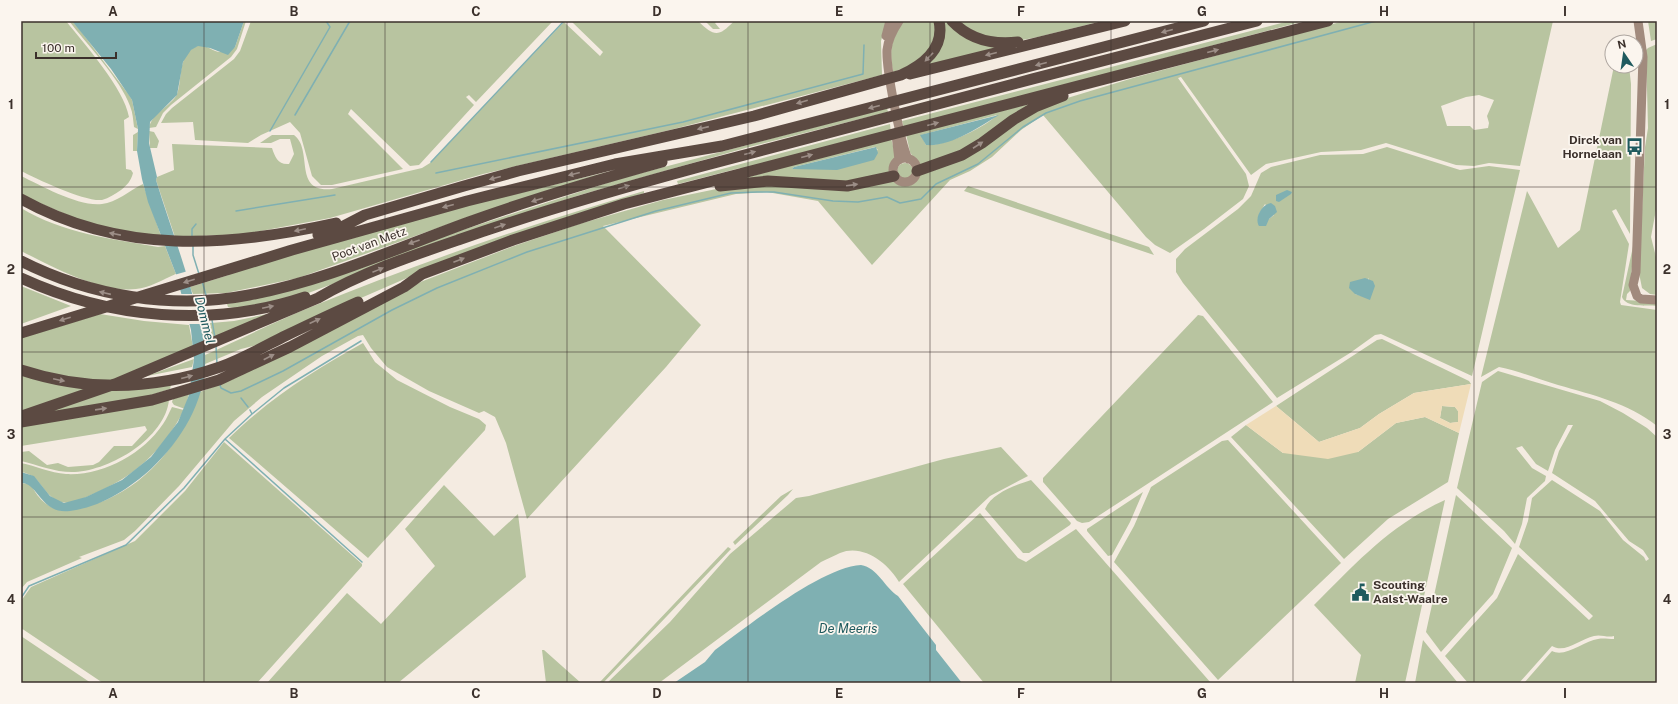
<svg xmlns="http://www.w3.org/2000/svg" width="1678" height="704" font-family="'Public Sans',sans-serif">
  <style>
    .green { fill: #b8c4a0; fill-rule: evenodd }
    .sand { fill: #efdcb8; fill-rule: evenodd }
    .water { fill: #7fb0b2 }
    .pier { fill: #f4ebe1 }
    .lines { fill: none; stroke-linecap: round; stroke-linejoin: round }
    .stream { stroke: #7fb0b2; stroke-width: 1.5 }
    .secondary { stroke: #a18a7d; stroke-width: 9 }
    .highway { stroke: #5c4a42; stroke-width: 11 }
    .oneway { fill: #9c8e87 }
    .grid { fill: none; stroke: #3b302b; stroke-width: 1; stroke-opacity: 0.55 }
    .labels { text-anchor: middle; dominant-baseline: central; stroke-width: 3.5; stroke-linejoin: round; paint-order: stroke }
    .poi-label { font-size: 12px; font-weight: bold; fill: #3b302b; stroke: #fbf5ee; text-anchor: end }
    .street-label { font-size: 12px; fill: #3b302b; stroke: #fbf5ee }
    .water-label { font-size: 13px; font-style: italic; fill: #1f5a5e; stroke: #fbf5ee }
    .neatline { fill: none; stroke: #3b302b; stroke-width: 1.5 }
    .grid-label { font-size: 13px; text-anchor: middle; font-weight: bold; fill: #3b302b }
  </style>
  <rect width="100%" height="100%" fill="#f4ebe1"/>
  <path class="green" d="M21,21h45c19,24 58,67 63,96l-5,3 2,49 5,1 2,3c-2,8 -6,12 -12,17 -6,4 -12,8 -19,10 -17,2 -65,-21 -81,-29z
    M69,21h3l8,9 49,65 3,5 6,29 -4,-2c-1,-7 -1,-14 -4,-21 -9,-26 -44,-63 -61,-85z
    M244,21h2l-9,28 -6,8 -60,48 -8,8 -7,14 -7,1c3,-15 19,-20 27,-32 7,-11 0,-42 21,-50 8,-3 16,6 23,6 5,0 11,-3 15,-5z
    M251,21h302l-77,81 -7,-7 -3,2 8,8 -55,60 -9,1 -59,-57 -3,5 55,55 -71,16h-11l-9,-9 -12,-43 -10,-11 -29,13 -13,8 -53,-3 -2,-18 -32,1 5,-9 6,-6 62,-49 6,-8z
    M571,21h127c16,15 20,17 36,0h153l-6,20 1,34 -212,55 -187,44 -153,44 -85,16 -70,3 -19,-57 1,-3 17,-7 -2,-26 100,4c3,9 6,17 17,16l5,-10 -4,-15h-10l-9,4h-11l12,-8h22c20,15 -2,58 38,54l90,-21 8,-5 134,-141 36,34 3,-4z
    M705,21h12l-2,2 5,6h-7z
    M903,21h34l-2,24 -25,21 -17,6c-4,-26 -2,-29 10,-51z
    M941,21h9l57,25 -85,20z
    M955,21h147l-64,16 -16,3h-33z
    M1289,21h15l-400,107 -2,-7z
    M1344,21h209l-33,145 -31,-3 -15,3 -18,-1 -70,-22 -25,7 -40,2 -55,12 -15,11 -70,-98 -3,1 68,96 3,12 -6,13 -39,30 -34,24 -15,-8 -9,-8 -103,-122 -22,15 -29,27 -22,14 -20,9 -78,85 -54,-64 -51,-9 -31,2 -133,32 98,99 -35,42 -139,152 -21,-76 -11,-26 -11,-6 -5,2 -50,-22 -42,-24 -16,-19 -8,-13 -5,1 -36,20 -60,41 -28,24 -55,65 -44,45 -11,9 -45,17 3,1 -55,24 -6,7v-106l8,1c5,4 6,9 10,13 7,9 18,14 29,14 12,-4 26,-6 38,-11 47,-21 76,-61 94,-108l36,-14 136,-73 51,-24 91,-35 65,-22 84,-24 68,-14 162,-5c10,9 22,5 27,-7l131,-71 82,-25zM1479,95l15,5 -7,16 2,7 -1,5 -14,2 -4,-4h-23l-6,-20 25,-9z
    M1648,21h9v18l-6,2z
    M1657,44v160l-6,33 6,24v34l-7,-1 -8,-6 -3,-15 6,-126 3,-19 -2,-78 2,-2z
    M1614,66h15l2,18 -1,150 -14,-25 -4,2 17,33 -9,58 1,3 36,5v116c-29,-23 -64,-31 -99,-41 -20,-6 -39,-14 -59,-18l-18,10 46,-186 31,57 22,-18z
    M1050,99l-69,43 -62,25 -9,-15 -4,-18zM997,115c-13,13 -51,31 -71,30l-5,-10z
    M887,108l1,4 -139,35 -169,48 -73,24 -204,76 -61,14 -14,-2 -1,-3 21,-4 371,-121z
    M890,124l1,8 -150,39 -1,-3 -62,16 -1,-3z
    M149,131l5,1 5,9 -2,7h-7z
    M138,132l-1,19h-4v-16z
    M891,138l5,20 -6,14 -28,9 -139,3zM875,147l3,3 -86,19 2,-2z
    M1387,147l73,23 29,-4 31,4 -48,206 -91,-42 -6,1 -25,18 -73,45 -94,-115 -7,-11v-13l9,-10 53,-40 13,-13 10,-23 10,-6 49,-12 43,-1zM1265,204l9,11 -5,4 -10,-5zM1369,278l-4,19 -10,-3z
    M897 171a8 8 0 1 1 16 0a8 8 0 1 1-16 0Z
    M628,167l-157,49 -173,62 -72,15 -33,1 -3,-7 39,-12v-2l198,-58z
    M21,176c21,10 58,31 81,28 14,-1 28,-14 41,-20l18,52 -45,-6 -32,-8 -63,-27z
    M968,186l181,61 5,8 -190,-64z
    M644,191v2l-205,71 -124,54 -50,25 -24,6 -36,15v-9c36,-16 69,-33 106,-48 108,-44 220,-83 333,-116z
    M21,208c41,25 91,31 137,39l7,-1 11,28c-12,5 -27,14 -40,15 -36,4 -83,-22 -115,-38z
    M1634,242l-4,49 -3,3 -1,6 31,2v4c-10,-1 -31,2 -35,-9z
    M21,286l50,20 -50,18z
    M282,311l-78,32 -4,-19 34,-3z
    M100,314l44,7 45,4 4,22 -65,29 -107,37v-75z
    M1198,315l5,1 70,86 -184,120 -7,1 -5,-2 -34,-39v-4z
    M1382,339l87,42 2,3 -57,9 -35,21 -19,14 -41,14 -43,-36 101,-66z
    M363,343l12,19 22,18 53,27 29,12 7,6 -1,5 -117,128 -139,-120c40,-39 85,-68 134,-95z
    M194,359l-2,8 -45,9z
    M1498,371l102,30 23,12 24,15 10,9v246h-133l28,-32c13,7 32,-10 46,-12 5,-1 10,0 16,0v-3c-7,2 -13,-2 -20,0 -14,3 -29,18 -42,10l-33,37h-51l-23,-27 52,-58 21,-44 71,66 4,-4 -74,-69 9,-26 4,-23 20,-18 48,31 23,29 21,17 2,4 3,-2 -6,-9 -14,-9 -34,-40 -43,-28 7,-22 14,-26h-5l-13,25 -7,21 -12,-7 -14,-18 -6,2 16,20 14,8 -1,5 -18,17 -5,26 -7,20 -11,-13 -47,-43 25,-106z
    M171,385l-1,4 -22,7 -113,21 75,-27z
    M189,394l-4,15 -11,-4 -2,-3 1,-3z
    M169,400c-4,38 -58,70 -94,72 -18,1 -37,-7 -54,-11v-9l8,-1 18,14 11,-2 10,4 25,-2 6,-3 15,-16h18l15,-16 -2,-4 -124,20v-20z
    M1442,406l13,1 3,4 1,11 -9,1 -10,-5z
    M172,407l12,3c-21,41 -51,68 -93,85 -8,4 -21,10 -30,7 -19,-6 -19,-27 -40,-30v-9c15,3 29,10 45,11 37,2 77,-20 97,-50 4,-6 6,-11 9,-17z
    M1425,417l34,16 -11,49 -60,37 -44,40 -113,-122 15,-12 37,28 75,-1 38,-29z
    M1228,440l113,123 -123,117 -104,-118 20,-36 17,-39 71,-46z
    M224,442l138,122v2l-105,117h-154l-82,-55v-27l10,-14 104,-46 50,-50z
    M1001,447l27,29 -38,20 -91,86c-10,-18 -36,-39 -59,-29 -6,3 -13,6 -19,9l-162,121h-52l63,-61 60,-68 66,-56 13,-2 135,-37z
    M1031,480l40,43 -1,2 -41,28h-6l-38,-44c7,-16 31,-24 46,-29z
    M444,485l50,51 24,-22 8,63 -128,106h-131l80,-90 34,31 54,-58 -30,-37z
    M793,489l-5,6 -53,50 -2,-3 48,-46z
    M1143,492l-13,30 -18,33 -4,1 -21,-25v-2z
    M1456,495l56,53 -19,46 -52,58 -15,-20z
    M1445,500l-40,183h-50l6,-28 -47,-50c42,-42 76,-80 131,-105z
    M980,513l38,45 8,4 50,-33 135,154h-227l-81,-99z
    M728,547l3,2 -128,134h-4z
    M21,636l70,47h-70z
    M1423,640l35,43h-43z
    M542,650h2l37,33h-35z"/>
  <path class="sand" d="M1471,384l-12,49 -34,-16 -29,6 -38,29 -30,7 -45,-6 -37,-28 30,-19 43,36 41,-14 19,-14 35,-21zM1442,406l13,1 3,4v11l-8,1 -10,-5z"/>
  <path class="water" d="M72,21h172l-9,26 -7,8 -18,-7 -12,-2 -7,4 -8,12 -6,33 -27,27 -1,21 8,34 -1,3c11,36 24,71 34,106 6,22 14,45 15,68 3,43 -23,86 -53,114 -23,21 -51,39 -82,43 -29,4 -32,-29 -49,-28v-11l13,4 16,20 14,7 22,-6 36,-17 29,-23 27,-35 11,-27 5,-36 -3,-29 -15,-56 -28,-72 -6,-23 -5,-28 1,-22 -6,-29 -21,-31z
    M999,115c-20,12 -48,32 -73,30l-6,-10z
    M876,147l2,6 -4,7 -37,10 -45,-1 2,-2z
    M1287,190l5,2 -1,2 -12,8 -3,-1v-6z
    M1271,203l4,3 2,6 -8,7 -3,7h-7c-5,-8 3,-22 12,-23z
    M1365,278l8,3 2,5 -5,14 -15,-6 -6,-6 1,-6z
    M861,565c17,3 23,22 37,31l38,49v5l26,33h-288l31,-21 10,-12c33,-24 107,-83 146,-85z"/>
  <path class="pier" d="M188,271l4,15 -14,4 -4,-15z
    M180,294h15l7,30h-15z"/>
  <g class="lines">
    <path class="stream" d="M295,115l55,-94
      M270,131l60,-104 -4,-6
      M431,162l133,-141
      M436,173l247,-51 180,-48 1,-29
      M236,211l99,-16
      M192,237v-8l4,-5
      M193,245v10l6,19
      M202,281l4,14
      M212,320l3,18
      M216,346l1,18
      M220,385l1,3 10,5 10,-2 42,-20 109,-61 45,-22 90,-36 129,-41 75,-18 26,-1h17l59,9 25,1 29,-5 13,6 21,-4 15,-15 42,-20 45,-37 23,-14 34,-12 296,-80
      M241,398l7,9
      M250,410l2,4
      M225,439l137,123
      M21,598l8,-12 97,-41 58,-57 41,-49 27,-25 32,-26 77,-47"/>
    <path class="secondary" d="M899,21c-6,9 -11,18 -12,29 -1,18 13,91 21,109
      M1638,21l5,36 -7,215 -3,13 4,11 4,3 16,1
      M886,36l4,-15
      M896,135l3,25
      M893 170a12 12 0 1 1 24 0a12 12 0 1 1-24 0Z"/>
    <path class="highway" d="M952,21c18,19 41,24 66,21
      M910,74l215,-53
      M917,171l45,-16 20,-12 31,-23 22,-13 28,-11
      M720,186l48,-5 79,5 47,-10
      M21,199c101,56 206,48 315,24
      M318,235l20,-6 27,-14 99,-29 54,-15 236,-55 147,-41c22,-10 44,-26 38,-54
      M21,261c69,35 152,49 228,34 76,-14 148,-47 220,-73 63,-23 128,-42 193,-60
      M21,278c89,41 191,50 284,19
      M21,333l271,-83 175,-49 148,-37 107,-18 482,-125
      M21,370c67,22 133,20 199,-3 22,-8 43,-20 63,-30 25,-12 50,-24 75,-35
      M22,416l93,-32 203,-86c43,-25 93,-42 140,-58 80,-28 160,-51 241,-73 185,-50 372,-98 558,-146
      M21,422l131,-22 67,-20 71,-33 114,-60 18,-13 91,-34 111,-36 50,-13 654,-170"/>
  </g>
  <defs><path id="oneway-solid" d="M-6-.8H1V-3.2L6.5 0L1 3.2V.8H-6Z"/></defs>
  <g class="oneway">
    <use href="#oneway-solid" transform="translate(1167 31) rotate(165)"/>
    <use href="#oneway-solid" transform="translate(1213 51) rotate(-15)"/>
    <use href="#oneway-solid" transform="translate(991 54) rotate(166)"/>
    <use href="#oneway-solid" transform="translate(929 57) rotate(134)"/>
    <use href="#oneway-solid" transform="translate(1041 64) rotate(165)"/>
    <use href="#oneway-solid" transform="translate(802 102) rotate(164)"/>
    <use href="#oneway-solid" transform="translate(874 107) rotate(166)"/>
    <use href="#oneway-solid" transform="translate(933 124) rotate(-15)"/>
    <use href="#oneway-solid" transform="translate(703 128) rotate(167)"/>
    <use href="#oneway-solid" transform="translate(978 145) rotate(-33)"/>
    <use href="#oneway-solid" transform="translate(750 153) rotate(-15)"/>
    <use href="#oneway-solid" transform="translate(807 156) rotate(-15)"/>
    <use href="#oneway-solid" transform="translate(574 174) rotate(166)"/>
    <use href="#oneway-solid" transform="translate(495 178) rotate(165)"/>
    <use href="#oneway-solid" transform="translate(852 185) rotate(-8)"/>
    <use href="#oneway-solid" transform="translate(624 187) rotate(-16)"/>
    <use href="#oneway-solid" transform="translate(537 200) rotate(162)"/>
    <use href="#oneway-solid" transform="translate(448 206) rotate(165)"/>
    <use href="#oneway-solid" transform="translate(500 226) rotate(-19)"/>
    <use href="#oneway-solid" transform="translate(300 230) rotate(168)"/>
    <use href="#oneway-solid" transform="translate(115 234) rotate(-169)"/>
    <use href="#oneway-solid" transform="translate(414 242) rotate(160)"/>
    <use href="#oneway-solid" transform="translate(459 260) rotate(-21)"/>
    <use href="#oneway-solid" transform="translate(378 270) rotate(-22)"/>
    <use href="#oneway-solid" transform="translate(189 281) rotate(163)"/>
    <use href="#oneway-solid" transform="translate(105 293) rotate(-167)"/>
    <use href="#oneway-solid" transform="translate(268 307) rotate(-12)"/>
    <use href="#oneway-solid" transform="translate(65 319) rotate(163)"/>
    <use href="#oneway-solid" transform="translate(315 321) rotate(-25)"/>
    <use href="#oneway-solid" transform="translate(269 357) rotate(-27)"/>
    <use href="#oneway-solid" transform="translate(187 377) rotate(-15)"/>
    <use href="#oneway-solid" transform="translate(59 380) rotate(12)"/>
    <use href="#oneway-solid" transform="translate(101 409) rotate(-8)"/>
  </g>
  <path class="grid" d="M204,21v662M385,21v662M567,21v662M748,21v662M930,21v662M1111,21v662M1293,21v662M1474,21v662M21,187h1636M21,352h1636M21,517h1636"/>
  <defs>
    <symbol id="bus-bare" viewBox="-9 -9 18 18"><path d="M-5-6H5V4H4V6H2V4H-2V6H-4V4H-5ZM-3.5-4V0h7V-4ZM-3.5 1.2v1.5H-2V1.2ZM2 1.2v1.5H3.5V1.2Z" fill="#1f5a5e" stroke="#fbf5ee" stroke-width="2.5" paint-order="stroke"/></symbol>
    <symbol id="civic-bare" viewBox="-9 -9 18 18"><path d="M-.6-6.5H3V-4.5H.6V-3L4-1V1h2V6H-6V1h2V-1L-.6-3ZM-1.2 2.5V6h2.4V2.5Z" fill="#1f5a5e" stroke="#fbf5ee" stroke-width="2.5" paint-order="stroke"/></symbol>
  </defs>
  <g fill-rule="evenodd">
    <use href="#bus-bare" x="1622" y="134" width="25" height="25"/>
    <use href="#civic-bare" x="1348" y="580" width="25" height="25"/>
  </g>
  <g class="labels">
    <g class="poi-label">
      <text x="1622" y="140">Dirck van<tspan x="1622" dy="14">Hornelaan</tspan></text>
      <text x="1373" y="585" text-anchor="start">Scouting<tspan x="1373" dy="14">Aalst-Waalre</tspan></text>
    </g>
    <g class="street-label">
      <text transform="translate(369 244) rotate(-20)">Poot van Metz</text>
    </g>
    <g class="water-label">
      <text transform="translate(205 320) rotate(76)">Dommel</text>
      <text x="848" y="628">De Meeris</text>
    </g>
  </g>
  <rect width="1678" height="704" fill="none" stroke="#fbf5ee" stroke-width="44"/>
  <g transform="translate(1624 54) rotate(347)"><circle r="19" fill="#fbf5ee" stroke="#aea6a0"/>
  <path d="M0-3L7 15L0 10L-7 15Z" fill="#1f5a5e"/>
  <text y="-6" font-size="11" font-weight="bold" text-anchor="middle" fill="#3b302b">N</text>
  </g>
  <path d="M36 52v6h80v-6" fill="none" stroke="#3b302b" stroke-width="2"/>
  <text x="42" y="52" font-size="12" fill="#3b302b" stroke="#fbf5ee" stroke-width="3" paint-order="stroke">100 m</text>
  <rect x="22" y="22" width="1634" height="660" class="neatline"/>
  <g class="grid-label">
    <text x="113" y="16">A</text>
    <text x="294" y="16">B</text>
    <text x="476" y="16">C</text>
    <text x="657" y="16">D</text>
    <text x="839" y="16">E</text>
    <text x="1021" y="16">F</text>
    <text x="1202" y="16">G</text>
    <text x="1384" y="16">H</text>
    <text x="1565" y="16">I</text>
    <text x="11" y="109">1</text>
    <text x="1667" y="109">1</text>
    <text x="11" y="274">2</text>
    <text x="1667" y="274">2</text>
    <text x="11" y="439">3</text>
    <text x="1667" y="439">3</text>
    <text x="11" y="604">4</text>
    <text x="1667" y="604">4</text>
    <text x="113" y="698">A</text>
    <text x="294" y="698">B</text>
    <text x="476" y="698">C</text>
    <text x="657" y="698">D</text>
    <text x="839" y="698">E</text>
    <text x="1021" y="698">F</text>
    <text x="1202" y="698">G</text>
    <text x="1384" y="698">H</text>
    <text x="1565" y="698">I</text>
  </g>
</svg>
